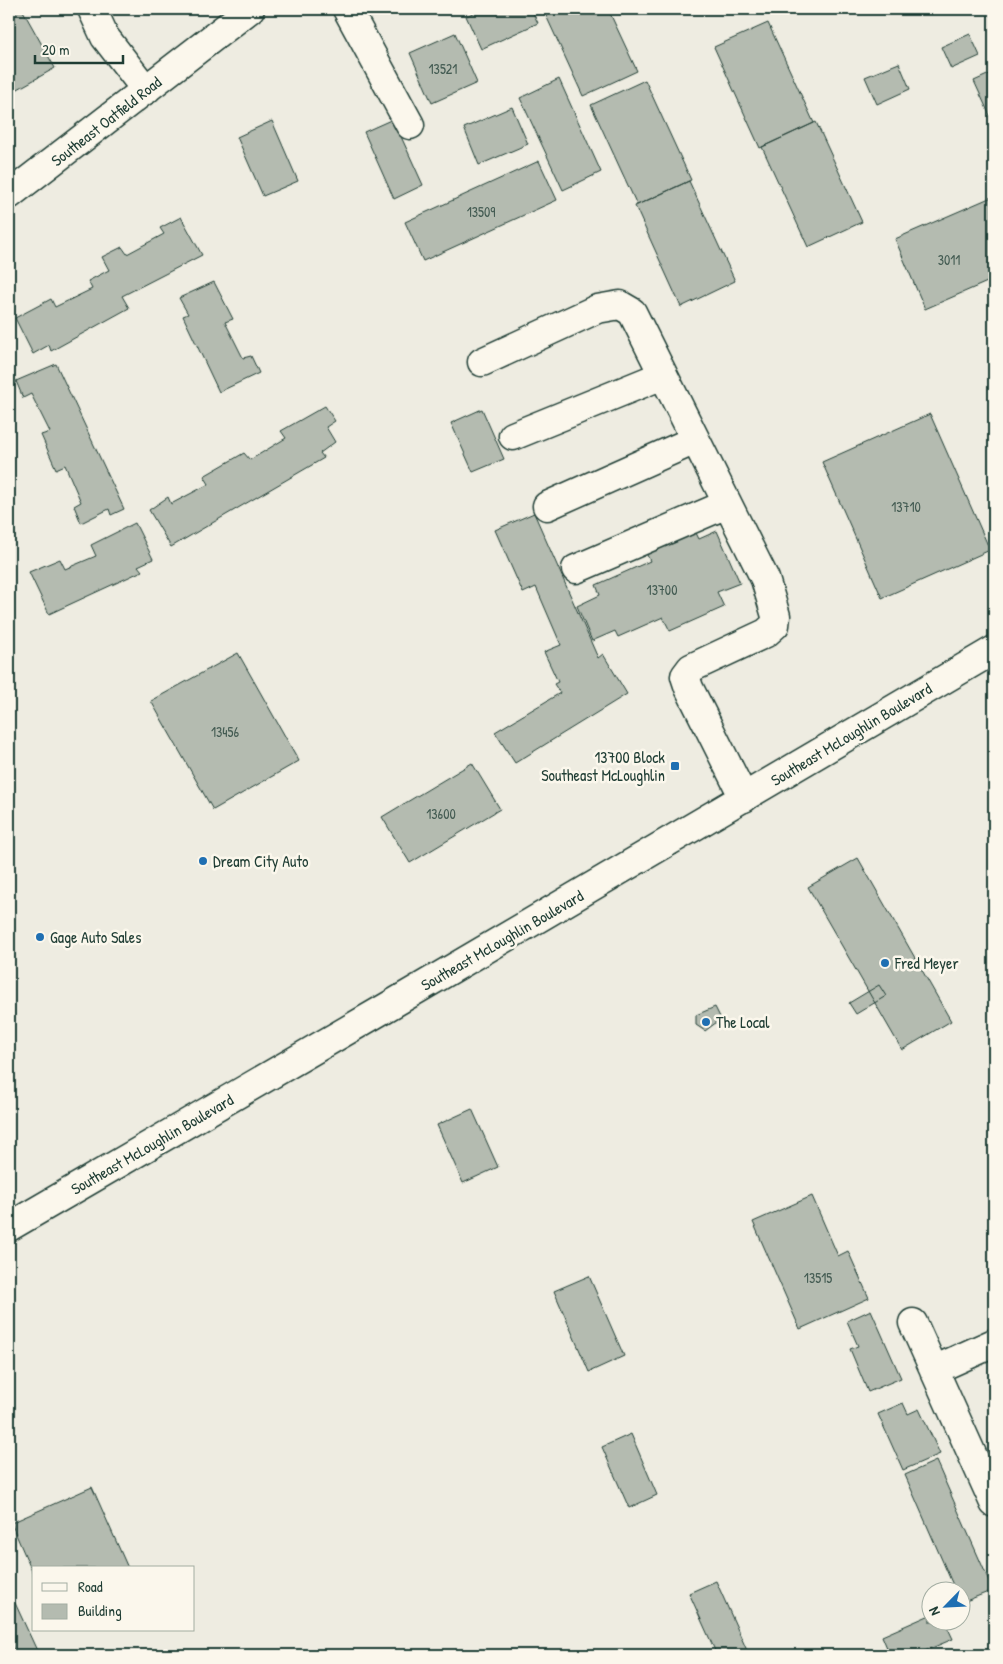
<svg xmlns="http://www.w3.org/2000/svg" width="1003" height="1664" font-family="'Patrick Hand',sans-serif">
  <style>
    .building { fill: #b4bbb0; stroke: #1f3d34 }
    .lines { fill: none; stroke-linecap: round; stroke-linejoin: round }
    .minor-casing { stroke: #1f3d34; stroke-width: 31 }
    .major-casing { stroke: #1f3d34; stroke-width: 31 }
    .minor { stroke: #fbf7ec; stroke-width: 28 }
    .major { stroke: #fbf7ec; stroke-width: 28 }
    .poi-dot { fill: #1f6fb2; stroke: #fbf7ec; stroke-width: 2 }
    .labels { text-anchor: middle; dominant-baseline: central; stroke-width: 5; stroke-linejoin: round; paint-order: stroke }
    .number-label { font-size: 14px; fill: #445c53 }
    .street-label { font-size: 16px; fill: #1f3d34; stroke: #fbf7ec }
    .poi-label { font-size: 16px; fill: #1f3d34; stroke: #fbf7ec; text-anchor: start }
  </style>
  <rect width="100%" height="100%" fill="#eeece1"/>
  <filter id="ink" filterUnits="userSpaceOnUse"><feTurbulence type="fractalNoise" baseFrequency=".02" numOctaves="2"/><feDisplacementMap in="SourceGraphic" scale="10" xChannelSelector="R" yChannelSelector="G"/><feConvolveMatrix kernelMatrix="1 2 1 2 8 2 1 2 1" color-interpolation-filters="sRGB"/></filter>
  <g filter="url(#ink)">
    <path class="building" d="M11,9h11l33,59 -46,26v-84z
      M483,9h48l7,14 -57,26 -15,-33z
      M543,9h65l29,62 -54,25z
      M768,23l46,100 -54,25 -46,-101z
      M455,33l22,50 -45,20 -22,-50z
      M970,34l10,22 -29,13 -10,-22z
      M899,63l11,26 -33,15 -12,-27z
      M994,72v44l-3,2 -17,-37z
      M559,79l42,93 -38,18 -43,-92z
      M645,80l46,100 -54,25 -46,-100z
      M512,107l16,37 -49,21 -15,-37z
      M393,119l30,66 -29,14 -30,-67z
      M272,121l26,60 -35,15 -26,-59z
      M816,122l46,100 -54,25 -46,-100z
      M539,161l18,39 -134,61 -18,-39z
      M689,181l46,100 -54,26 -46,-101z
      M994,196v83l-69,30 -30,-70z
      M181,217l21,38 -80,41 7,12 -78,43 -2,-6 -16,9 -18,-36 36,-19 4,8 37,-18 -4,-8 21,-11 -7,-13 20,-10 5,7 37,-20 -4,-6z
      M214,282l19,37 -8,3 18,36 8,-2 8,17 -40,19 -36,-76 5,-2 -9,-16z
      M56,364l68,145 -13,6 -2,-6 -28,14 -7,-17 7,-4 -16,-37 -9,4 -15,-34 9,-3 -19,-38 -8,4 -7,-17z
      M325,406l10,15 -9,6 9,15 -15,11 4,5 -153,89 -22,-37 19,-13 3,7 38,-20 -5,-8 40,-23 6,7 36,-22 -5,-7z
      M482,409l22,50 -31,13 -22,-49z
      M930,414l60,136 -108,48 -60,-136z
      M534,513l64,145 5,-4 24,40 -112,69 -20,-31 65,-39 -6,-9 4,-2 -14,-30 17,-7 -25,-58 -13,6 -28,-63z
      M135,523l18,36 -15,7 4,5 -93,43 -20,-42 31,-13 5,10 31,-13 -5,-11z
      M694,529l5,10 18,-8 23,52 -23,9 7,15 -54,24 -7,-14 -45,20 -3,-6 -23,10 -15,-35 23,-11 -4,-10 54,-24 -5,-10z
      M238,653l61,108 -86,49 -62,-109z
      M472,763l28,46 -90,54 -28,-46z
      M858,858l93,163 -49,29 -94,-163z
      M879,985l7,11 -30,18 -7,-11z
      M715,1007l6,12 -16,12 -9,-6v-10z
      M472,1109l26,58 -35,16 -26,-58z
      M812,1196l26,60 10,-5 21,47 -69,31 -47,-107z
      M589,1276l35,80 -35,16 -35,-81z
      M871,1310l30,68 -33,14 -18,-43 8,-3 -11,-25z
      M903,1403l5,11 11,-5 21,45 -37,16 -25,-56z
      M631,1434l26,61 -28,13 -27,-61z
      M936,1461l57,129 -32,13 -1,-11h-4l-51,-117z
      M92,1487l36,81h-94v8l-23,-53z
      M716,1581l33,74h-32l-28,-62z
      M9,1590l30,65h-23l-7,-15z
      M930,1615v7h15l8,17 -38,16h-25l-8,-19z
      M848,1650l2,5h-13z"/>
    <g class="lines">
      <defs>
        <path id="minor" d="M92,9l13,28 41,53
          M347,9l63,116
          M482,362l115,-53 23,-4 12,7 133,267 11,37 -1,9 -9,8 -75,35 -6,8 4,12 55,110
          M513,436l150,-61
          M547,506l148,-66
          M576,569l151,-65
          M913,1323l81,180
          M934,1370l60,-27"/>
        <path id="major" d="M9,195l241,-186
          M9,1227l373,-217 612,-360"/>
      </defs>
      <use href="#minor" class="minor-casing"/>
      <use href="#major" class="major-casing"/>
      <use href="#minor" class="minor"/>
      <use href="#major" class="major"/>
    </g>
  </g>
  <g class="poi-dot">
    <rect x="670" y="761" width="10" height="10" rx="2.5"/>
    <circle cx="203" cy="861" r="5"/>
    <circle cx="40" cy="937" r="5"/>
    <circle cx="885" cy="963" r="5"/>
    <circle cx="706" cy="1022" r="5"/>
  </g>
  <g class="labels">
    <g class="number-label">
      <text x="443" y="68">13521</text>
      <text x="481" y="211">13509</text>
      <text x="949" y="259">3011</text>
      <text x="906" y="506">13710</text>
      <text x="662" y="589">13700</text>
      <text x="225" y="731">13456</text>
      <text x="441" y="813">13600</text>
      <text x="818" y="1277">13515</text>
    </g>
    <g class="street-label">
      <text transform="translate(106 121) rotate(-38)">Southeast Oatfield Road</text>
      <text transform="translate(851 734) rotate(-31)">Southeast McLoughlin Boulevard</text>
      <text transform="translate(502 940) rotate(-30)">Southeast McLoughlin Boulevard</text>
      <text transform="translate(152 1144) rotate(-30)">Southeast McLoughlin Boulevard</text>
    </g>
    <g class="poi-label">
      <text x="665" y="757" text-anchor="end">13700 Block<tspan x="665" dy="18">Southeast McLoughlin</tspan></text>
      <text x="213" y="861">Dream City Auto</text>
      <text x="50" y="937">Gage Auto Sales</text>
      <text x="895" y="963">Fred Meyer</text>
      <text x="716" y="1022">The Local</text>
    </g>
  </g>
  <rect width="1003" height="1664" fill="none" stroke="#fbf7ec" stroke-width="30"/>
  <rect x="15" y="15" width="973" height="1634" fill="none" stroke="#1f3d34" stroke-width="2" filter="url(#ink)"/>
  <rect x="32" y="1566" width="162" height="65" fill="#fbf7ec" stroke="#a3ada2"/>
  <rect x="42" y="1583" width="25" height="8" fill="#fbf7ec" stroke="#a3ada2"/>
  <text x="78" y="1592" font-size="15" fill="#1f3d34">Road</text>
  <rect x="42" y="1604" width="25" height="15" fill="#b4bbb0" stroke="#a3ada2"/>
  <text x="78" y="1616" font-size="15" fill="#1f3d34">Building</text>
  <g transform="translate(946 1606) rotate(246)"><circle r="24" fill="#fbf7ec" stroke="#a3ada2"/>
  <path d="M0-4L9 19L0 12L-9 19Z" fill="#1f6fb2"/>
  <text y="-8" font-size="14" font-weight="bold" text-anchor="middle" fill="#1f3d34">N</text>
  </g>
  <path d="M35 55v8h88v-8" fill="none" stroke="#1f3d34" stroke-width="2.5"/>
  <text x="42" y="55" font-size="15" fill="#1f3d34" stroke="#fbf7ec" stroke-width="4" paint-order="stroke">20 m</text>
</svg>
